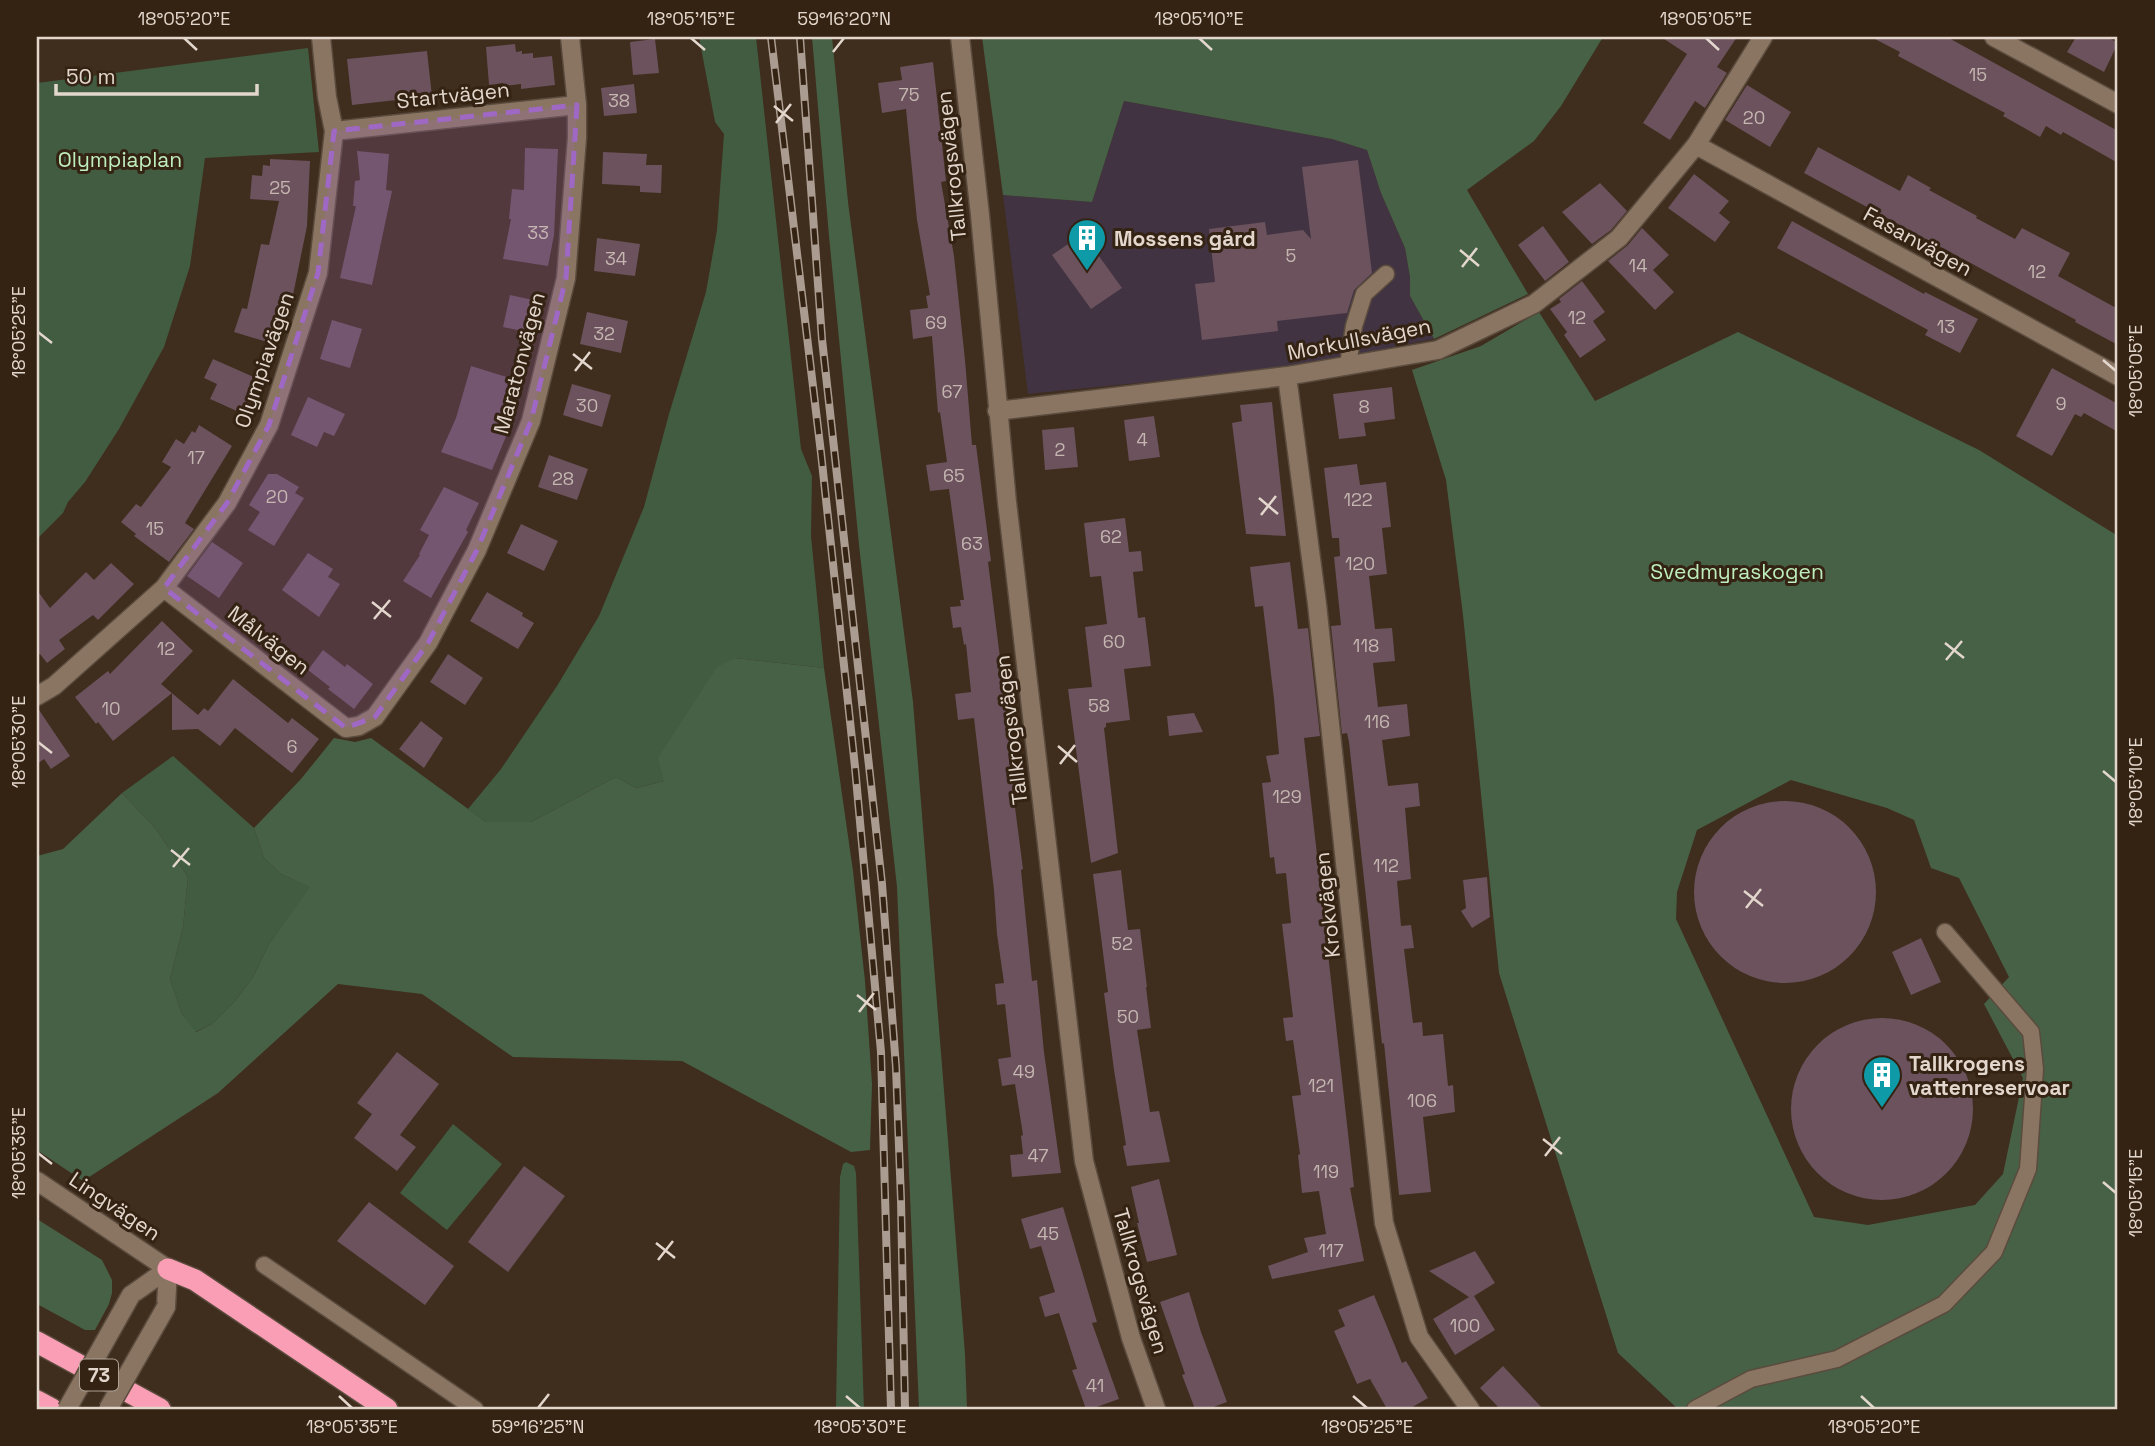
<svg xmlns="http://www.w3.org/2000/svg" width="2155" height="1446" font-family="'Space Grotesk',sans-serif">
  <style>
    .education { fill: #413341 }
    .green { fill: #425c42 }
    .forest { fill: #476147; fill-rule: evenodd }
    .building { fill: #6b525d }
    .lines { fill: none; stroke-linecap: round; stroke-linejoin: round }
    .lane-casing { stroke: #5a4b3d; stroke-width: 19 }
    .street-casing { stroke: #5a4b3d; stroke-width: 21 }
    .secondary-casing { stroke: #5a4b3d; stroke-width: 21 }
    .highway-casing { stroke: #5a4b3d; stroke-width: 24 }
    .lane { stroke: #8a7563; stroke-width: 16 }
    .street { stroke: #8a7563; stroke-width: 18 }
    .secondary { stroke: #8a7563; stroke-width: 18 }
    .highway { stroke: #f99eb5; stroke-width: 21 }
    .rail-casing { stroke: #aa9c90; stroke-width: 8 }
    .rail { stroke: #342313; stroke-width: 5; stroke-dasharray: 16; stroke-linecap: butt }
    .secondary-bridge-casing { stroke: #5a4b3d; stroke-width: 21; stroke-linecap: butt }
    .secondary-bridge { stroke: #8a7563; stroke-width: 18 }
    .marked { fill: #9f68c4; fill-opacity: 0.2; stroke: #9f68c4; stroke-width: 5; stroke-dasharray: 14 9; stroke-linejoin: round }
    .ticks { fill: none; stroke: #e3d7cd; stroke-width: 2.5 }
    .labels { text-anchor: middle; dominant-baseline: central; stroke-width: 6; stroke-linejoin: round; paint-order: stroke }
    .number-label { font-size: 18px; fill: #c5b6b1 }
    .shield { fill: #342313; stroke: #aea195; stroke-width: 2 }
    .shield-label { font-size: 19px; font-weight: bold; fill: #e3d7cd }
    .street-label { font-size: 21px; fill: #e3d7cd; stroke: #342313 }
    .park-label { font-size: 21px; fill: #beeebd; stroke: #342313 }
    .poi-label { font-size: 21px; font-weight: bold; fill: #e3d7cd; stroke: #342313; text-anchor: start }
    .neatline { fill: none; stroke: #e3d7cd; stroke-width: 2.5 }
    .ticks-label { font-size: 18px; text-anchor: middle; fill: #e3d7cd }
  </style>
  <rect width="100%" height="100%" fill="#3f2d1d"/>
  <path class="education" d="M1124,101l208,38 35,11 14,43 24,55 5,29v19l24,43 -147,29 -259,26 -25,-199 89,7z"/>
  <path class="green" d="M699,37h57l45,412 11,27 -1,60 13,132 -89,-10 -71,123 -28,7 -20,-11 -85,45h-45l-18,-13 33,-40 56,-83 42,-70 45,-109 25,-93 37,-122 11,-62 7,-96 -9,-12z
    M308,48l11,104 -114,6 -15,108 -26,81 -45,82 -34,53 -17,20 -5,11 -26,26v-456z
    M173,756l81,72 10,30 17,16 30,13 -42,57 -16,33 -18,24 -23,23 -17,8 -13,-18 -12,-35 13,-52 5,-50 -32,-48 -34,-36z
    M453,1124l49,40 -55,66 -47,-37z
    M846,1162l8,4 2,7 8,236h-28l4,-232 3,-13z"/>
  <path class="forest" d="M812,37h20l16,165 65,500 52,652 2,55h-48l-22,-522 -38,-342 -30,-309z
    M982,37h621l-42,69 -27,35 -67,49 61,104 -94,45 -24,-43v-19l-5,-29 -24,-55 -14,-43 -35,-11 -208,-38 -32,101 -89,-7z
    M1539,312l56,89 143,-69 241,118 139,86v873h-440l-60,-56 -119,-380 -36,-358 -17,-135 -34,-110 69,-24zM1791,780l96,28 27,12 17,48 28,10 50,99 -25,27 39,74 -20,96 -28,31 -107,20 -54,-8 -138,-298 1,-27 20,-62z
    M735,658l89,10 29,203 12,110 7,103 -2,66 -19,2 -169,-91 -169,-4 -91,-63 -84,-10 -120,109 -135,88 -46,-31v-294l26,-7 59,-56 34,36 32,48 -5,50 -13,52 12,35 14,18 16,-8 23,-23 18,-24 16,-33 41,-57 -29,-13 -17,-16 -10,-30 47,-49 33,-41 21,4 16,-4 115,84h45l85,-45 20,11 28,-7 -6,-23 59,-91z
    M37,1219l65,41 10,20v13l-3,11 -14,26h-10l-48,-26z"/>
  <path class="building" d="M1661,37h76l-20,30 10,6 -22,35 -10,-7 -25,39 -27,-17 44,-69z
    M1871,37h76l171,94v32l-55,-31 -2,3 -15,-9 -6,11 -37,-21 2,-3 -107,-57 2,-4z
    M2076,37h31l11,6 -14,29 -37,-20z
    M655,39l4,34 -26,2 -3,-33z
    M515,44l1,8 6,-1v3l11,-1v5l19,-2 3,29 -34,4v-5l-18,2v-3l-14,2 -3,-38z
    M427,51l5,45 -80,9 -5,-46z
    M933,62l13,119 -5,1 13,74 11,104 7,85h4l15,116 -3,1 19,152 8,78h-2l10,77 -2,1 11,111 5,-1 7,72 17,121 -49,4 -2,-22 13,-1 -2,-18 2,-1 -8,-51 -13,2 -4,-27 13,-2 -6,-53 -8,1 -2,-21 9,-1 -7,-49 -3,-44 -20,-172 -16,2 -3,-26 16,-2 -5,-48 -2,1 -3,-18 -8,1 -3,-21 11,-1 -1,-6h4l-15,-111 -19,2 -4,-26 21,-3 -7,-50 -2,1 -6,-77 -19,3 -3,-29 18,-2 -2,-12 4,-1 -13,-75 -11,-111 -24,4 -4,-30 24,-3 -2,-13z
    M634,84l3,29 -33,3 -3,-28z
    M1747,85l44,27 -21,35 -45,-27z
    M1818,147l82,44 8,-16 23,13 -2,2 48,26 -1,2 39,21 7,-11 48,25 -12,23 60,33v36l-43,-23 1,-2 -272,-147z
    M525,148l33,1 -4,86 -6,31 -45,-7 8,-40h-2l3,-30 12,1z
    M357,151l32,3 -3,36 6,1 -20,94 -32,-7 16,-72h-3l2,-25 5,-1z
    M603,152l44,2 -1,11h16l-1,28 -21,-1v-6l-38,-2z
    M270,159l40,2 -3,65 -15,74 -15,45 -43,-13 8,-24 5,1 14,-65 8,1 10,-44 -29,-2 2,-24 10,1 1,-11 7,1z
    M1358,160l14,113 -18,17 -7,23 -70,8 1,10 -76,9 -7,-56 20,-2 -6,-53 56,-7 2,13 36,-5 8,9 -9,-72z
    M1694,174l35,27 -10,12 11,9 -15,20 -47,-34z
    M1600,183l27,28 -16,19 -19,14 -30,-32z
    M1792,221l132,73 1,-2 53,27 -18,34 -35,-18 3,-5 -151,-82z
    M1543,226l26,36 -24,19 -27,-36z
    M1642,228l27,27 -16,15 21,22 -19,18 -47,-49 20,-16z
    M1083,234l39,54 -31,21 -39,-54z
    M597,238l43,6 -5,32 -41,-5z
    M1582,281l23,31 -12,9 13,19 -26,18 -16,-23 3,-3 -17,-23 11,-7 -2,-3z
    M510,295l32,7 -6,32 -33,-7z
    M587,312l41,9 -7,32 -41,-9z
    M332,320l30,9 -12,39 -30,-9z
    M213,359l50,22 -15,35 -38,-17 7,-15 -13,-6z
    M471,366l52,16 -16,52 -15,36 -51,-18 15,-34z
    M2052,368l66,36v28l-34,-19 -3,4 -6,-3 -23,42 -36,-20z
    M572,384l39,11 -9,32 -39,-12z
    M1392,387l3,32 -31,4 2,13 -27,3 -6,-45z
    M308,397l37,17 -11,22 -10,-4 -7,15 -26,-12z
    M1272,402l14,134 -40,-2 -14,-111 10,-2 -2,-16z
    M1154,416l6,41 -31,4 -5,-41z
    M199,425l33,21 -47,77 9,6 -25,33 -35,-26 2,-2 -15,-12 15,-18 5,3 30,-40 -9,-5 14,-23 8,5 8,-13 3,2z
    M1074,427l4,40 -33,3 -3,-40z
    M549,455l39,14 -11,31 -39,-13z
    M1357,464l3,21 26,-3 5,45 -9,1 5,46 -18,2 6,53 17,-1 3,33 -22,2 5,44 29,-3 3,32 -28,4 6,46 30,-3 2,23 -15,2 6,71 -14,2 4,45 10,-1 3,23 -10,1 9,74 9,-1 1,14 20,-2 5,52 5,-1 2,27 -32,5 8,75 -32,3 -15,-152 -2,1 -33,-302 -2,-9 -5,1 -11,-108 10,-1 -7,-68 6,-1 -1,-18h-7l-8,-70z
    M268,474h9l22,13 -4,6 9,5 -30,48 -26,-16 12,-18 -11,-7z
    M444,487l35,16 -13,27 2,2 -37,66 -28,-17 17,-26 -1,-1 10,-19 -9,-5z
    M1125,518l4,34 12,-1 2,20 -10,1 5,46 7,-1 6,49 -27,3 6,51 -24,3v4l-2,1 14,125 -27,10 -23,-174 24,-2 -7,-60 22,-3 -6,-48 -11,1 -6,-54z
    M521,524l37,17 -14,30 -37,-18z
    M212,542l31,21 -24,35 -32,-22z
    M308,553l25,16 -5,8 12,7 -21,33 -37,-27z
    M1290,562l8,67 10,-1 12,108 -16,2 50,449 -4,1 14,73 -92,18 -4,-13 40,-14 -4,-14 22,-4 -7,-43 -17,2 -4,-38 2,-1 -8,-58 9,-1 -8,-55 -7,1 -3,-23 10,-1 -11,-93 9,-1 -5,-50 -10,1 -2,-17 -4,1 -8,-75 9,-1 -5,-26 13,-2 -5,-55 -11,-93 -8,1 -5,-40z
    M111,563l23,21 -36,36 -5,-5 -34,25 6,9 -18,14 -7,-9 -3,2v-66l13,18 36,-36 8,8z
    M487,592l36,21 -1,3 12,7 -16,26 -48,-28z
    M162,621l31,30 -32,33 37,31 6,-7 4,3 25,-32 55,44 4,-5 27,21 -27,34 -57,-45 -15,18 -22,-17 -26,1v-37l-59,48 -15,-19 -2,2 -21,-27 33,-26 2,3z
    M323,650l22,17 2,-3 26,20 -19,25 -26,-20 2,-2 -22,-17z
    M448,654l35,24 -18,27 -35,-23z
    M37,707l33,49 -19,13 -7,-10 -7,5z
    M1194,713l9,19 -34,4 -2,-20z
    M421,721l22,17 -19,30 -25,-19z
    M1694 892a91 91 0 1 1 182 0a91 91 0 1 1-182 0Z
    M1121,870l7,60 12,-1 7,58h-1l5,41 -14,2 13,82 9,-1 11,51 -43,4 -4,-20 3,-1 -12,-75 -10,-77 4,-1 -15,-118z
    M1487,877l3,40 -18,11 -11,-17 5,-3 -3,-28z
    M1921,938l20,44 -30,13 -19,-43z
    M1791 1109a91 91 0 1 1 182 0a91 91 0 1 1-182 0Z
    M397,1052l42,32 -39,51 16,12 -19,24 -43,-33 18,-24 -15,-11z
    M524,1166l41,30 -57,76 -40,-30z
    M1159,1179l18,76 -30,7 -10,-39h2l-8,-36z
    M369,1202l85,64 -29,39 -88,-64z
    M1063,1207l34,115 -5,1 27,76 -28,10h-5l-14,-39 5,-1 -18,-56 -14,4 -6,-20 16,-5 -14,-46 -11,3 -9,-30z
    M1475,1251l20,32 -21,13 21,34 -40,25 -22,-36 36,-22 -40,-26z
    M1189,1292l12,40 26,70 -19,7h-13l-13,-34 3,-1 -25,-72z
    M1374,1295l28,68 4,-2 22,37 -19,11h-22l-17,-30 -13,5 -23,-53 11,-5 -7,-16z
    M1503,1366l40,43h-43l-20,-21z"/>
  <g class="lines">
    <defs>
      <path id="lane" d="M1348,365l6,-39 10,-32 22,-20
        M264,1265l211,144
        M1695,1409l56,-30 86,-20 107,-55 50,-52 34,-83 7,-100 -4,-37 -86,-100"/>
      <path id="street" d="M960,37l20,178 27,287 77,659 47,177 25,71
        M1994,37l124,67
        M334,131l243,-26
        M1696,145l422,231
        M1287,376l30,228 67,619 35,114 51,72
        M997,411l290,-35 151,-26 96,-46 85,-66 77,-93 67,-108
        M164,588l182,140 13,-2 16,-9 53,-74 49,-93 54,-129 35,-143 11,-140v-33l-7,-68
        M37,696l17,-10 110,-98 63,-85 42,-78 49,-152 16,-142 -7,-34 -6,-60"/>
      <path id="secondary" d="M37,1181l131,88
        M131,1295l37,-26
        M166,1307l2,-38"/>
      <path id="highway" d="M168,1269l27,11 192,129
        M37,1342l123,67
        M37,1401l15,8"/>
    </defs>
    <use href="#lane" class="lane-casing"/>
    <use href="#street" class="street-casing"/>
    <use href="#secondary" class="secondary-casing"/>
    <use href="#highway" class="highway-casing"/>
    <use href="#lane" class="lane"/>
    <use href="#street" class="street"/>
    <use href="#secondary" class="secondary"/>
    <use href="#highway" class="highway"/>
    <defs>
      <path id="rail" d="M771,37l50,416 34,314 26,285 10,357
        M800,37l22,302 60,545 14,183 5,133 4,209"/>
    </defs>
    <use href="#rail" class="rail-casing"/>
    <use href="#rail" class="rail"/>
    <defs>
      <path id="secondary-bridge" d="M67,1409l64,-114
        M108,1409l58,-102"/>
    </defs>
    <use href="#secondary-bridge" class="secondary-bridge-casing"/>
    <use href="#secondary-bridge" class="secondary-bridge"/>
  </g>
  <path class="marked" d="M577,105l-11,173 -35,143 -54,129 -49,93 -53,74 -29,11 -182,-140 63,-85 42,-78 49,-152 16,-142z"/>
  <path class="ticks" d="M184,38l13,12M691,38l14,12M1199,38l13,12M1706,38l13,12M833,52l11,-14M774,106l19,15M776,123l15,-19M1460,250l19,16M1462,267l15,-19M38,332l14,11M573,354l19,15M2103,360l13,11M575,371l15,-19M1259,498l19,16M1261,515l15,-19M372,602l19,15M374,619l16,-19M1945,643l19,15M1946,660l16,-19M38,742l14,11M1058,746l19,16M1060,764l15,-19M2103,771l13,11M171,850l19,15M173,867l16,-19M1744,891l19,15M1746,908l15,-19M857,995l19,15M859,1012l15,-19M1543,1139l19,15M38,1153l14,11M1545,1156l15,-19M2103,1182l13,11M656,1243l19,15M658,1260l15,-19M339,1396l13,12M846,1396l14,12M1353,1396l14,12M1861,1396l13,12M538,1408l11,-14"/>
  <defs>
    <symbol id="building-pin" viewBox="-11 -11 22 30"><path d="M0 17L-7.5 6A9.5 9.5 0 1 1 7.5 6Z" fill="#0f9aa8" stroke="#342313"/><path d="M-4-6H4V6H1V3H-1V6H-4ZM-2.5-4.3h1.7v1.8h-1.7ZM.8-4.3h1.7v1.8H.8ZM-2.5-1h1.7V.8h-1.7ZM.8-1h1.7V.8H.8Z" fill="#fff"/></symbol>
  </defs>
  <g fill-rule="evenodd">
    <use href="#building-pin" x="1065" y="216" width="44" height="60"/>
    <use href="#building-pin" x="1860" y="1053" width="44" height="60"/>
  </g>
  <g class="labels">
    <g class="number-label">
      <text x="1978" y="74">15</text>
      <text x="909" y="94">75</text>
      <text x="619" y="100">38</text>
      <text x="1754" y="117">20</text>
      <text x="280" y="187">25</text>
      <text x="538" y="232">33</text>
      <text x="1291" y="255">5</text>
      <text x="616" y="258">34</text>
      <text x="1638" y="265">14</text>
      <text x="2037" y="271">12</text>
      <text x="1577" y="317">12</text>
      <text x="936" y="322">69</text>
      <text x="1946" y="326">13</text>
      <text x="604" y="333">32</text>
      <text x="952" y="391">67</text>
      <text x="2061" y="403">9</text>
      <text x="587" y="405">30</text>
      <text x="1364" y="406">8</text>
      <text x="1142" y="439">4</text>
      <text x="1060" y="449">2</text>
      <text x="196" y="457">17</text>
      <text x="954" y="475">65</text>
      <text x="563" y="478">28</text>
      <text x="277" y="496">20</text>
      <text x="1358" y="499">122</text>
      <text x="155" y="528">15</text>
      <text x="1111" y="536">62</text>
      <text x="972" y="543">63</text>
      <text x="1360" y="563">120</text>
      <text x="1114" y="641">60</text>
      <text x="1366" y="645">118</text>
      <text x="166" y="648">12</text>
      <text x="1099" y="705">58</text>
      <text x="111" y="708">10</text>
      <text x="1377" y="721">116</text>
      <text x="292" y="746">6</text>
      <text x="1287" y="796">129</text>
      <text x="1386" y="865">112</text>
      <text x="1122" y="943">52</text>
      <text x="1128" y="1016">50</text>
      <text x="1024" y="1071">49</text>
      <text x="1321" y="1085">121</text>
      <text x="1422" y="1100">106</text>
      <text x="1038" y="1155">47</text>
      <text x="1326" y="1171">119</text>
      <text x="1048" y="1233">45</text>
      <text x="1331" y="1250">117</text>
      <text x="1465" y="1325">100</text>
      <text x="1095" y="1385">41</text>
    </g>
    <rect class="shield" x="80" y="1359.5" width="38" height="31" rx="5"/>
    <g class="shield-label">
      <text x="99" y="1375">73</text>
    </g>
    <g class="street-label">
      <text transform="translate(453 95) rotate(-6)">Startvägen</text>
      <text transform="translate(951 166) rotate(-96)">Tallkrogsvägen</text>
      <text transform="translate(1918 241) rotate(29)">Fasanvägen</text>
      <text transform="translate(1359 339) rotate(-11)">Morkullsvägen</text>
      <text transform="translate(264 360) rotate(-71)">Olympiavägen</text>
      <text transform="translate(519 363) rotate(-75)">Maratonvägen</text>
      <text transform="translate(269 640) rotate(38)">Målvägen</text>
      <text transform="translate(1011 730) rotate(-97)">Tallkrogsvägen</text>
      <text transform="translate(1327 905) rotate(-96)">Krokvägen</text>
      <text transform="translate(115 1206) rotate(34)">Lingvägen</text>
      <text transform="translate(1141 1281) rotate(74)">Tallkrogsvägen</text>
    </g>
    <g class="park-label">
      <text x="120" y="159">Olympiaplan</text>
      <text x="1737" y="571">Svedmyraskogen</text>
    </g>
    <g class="poi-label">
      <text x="1114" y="238">Mossens gård</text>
      <text x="1909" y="1063">Tallkrogens<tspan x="1909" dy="24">vattenreservoar</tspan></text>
    </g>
  </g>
  <rect width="2155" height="1446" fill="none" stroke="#342313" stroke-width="77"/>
  <path d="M56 84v10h201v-10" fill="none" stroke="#e3d7cd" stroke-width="3.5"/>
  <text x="66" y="84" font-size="21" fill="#e3d7cd" stroke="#342313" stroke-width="5" paint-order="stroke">50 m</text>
  <rect x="38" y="38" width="2078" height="1370" class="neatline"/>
  <g class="ticks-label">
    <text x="184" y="25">18°05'20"E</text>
    <text x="691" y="25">18°05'15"E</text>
    <text x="844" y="25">59°16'20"N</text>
    <text x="1199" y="25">18°05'10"E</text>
    <text x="1706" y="25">18°05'05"E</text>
    <text transform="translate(19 332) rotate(-90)" y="6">18°05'25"E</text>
    <text transform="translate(2136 371) rotate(-90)" y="6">18°05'05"E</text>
    <text transform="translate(19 742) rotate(-90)" y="6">18°05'30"E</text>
    <text transform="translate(2136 782) rotate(-90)" y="6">18°05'10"E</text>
    <text transform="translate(19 1153) rotate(-90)" y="6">18°05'35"E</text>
    <text transform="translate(2136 1193) rotate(-90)" y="6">18°05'15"E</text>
    <text x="352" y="1433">18°05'35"E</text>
    <text x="538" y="1433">59°16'25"N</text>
    <text x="860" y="1433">18°05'30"E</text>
    <text x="1367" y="1433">18°05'25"E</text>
    <text x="1874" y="1433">18°05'20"E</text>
  </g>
</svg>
